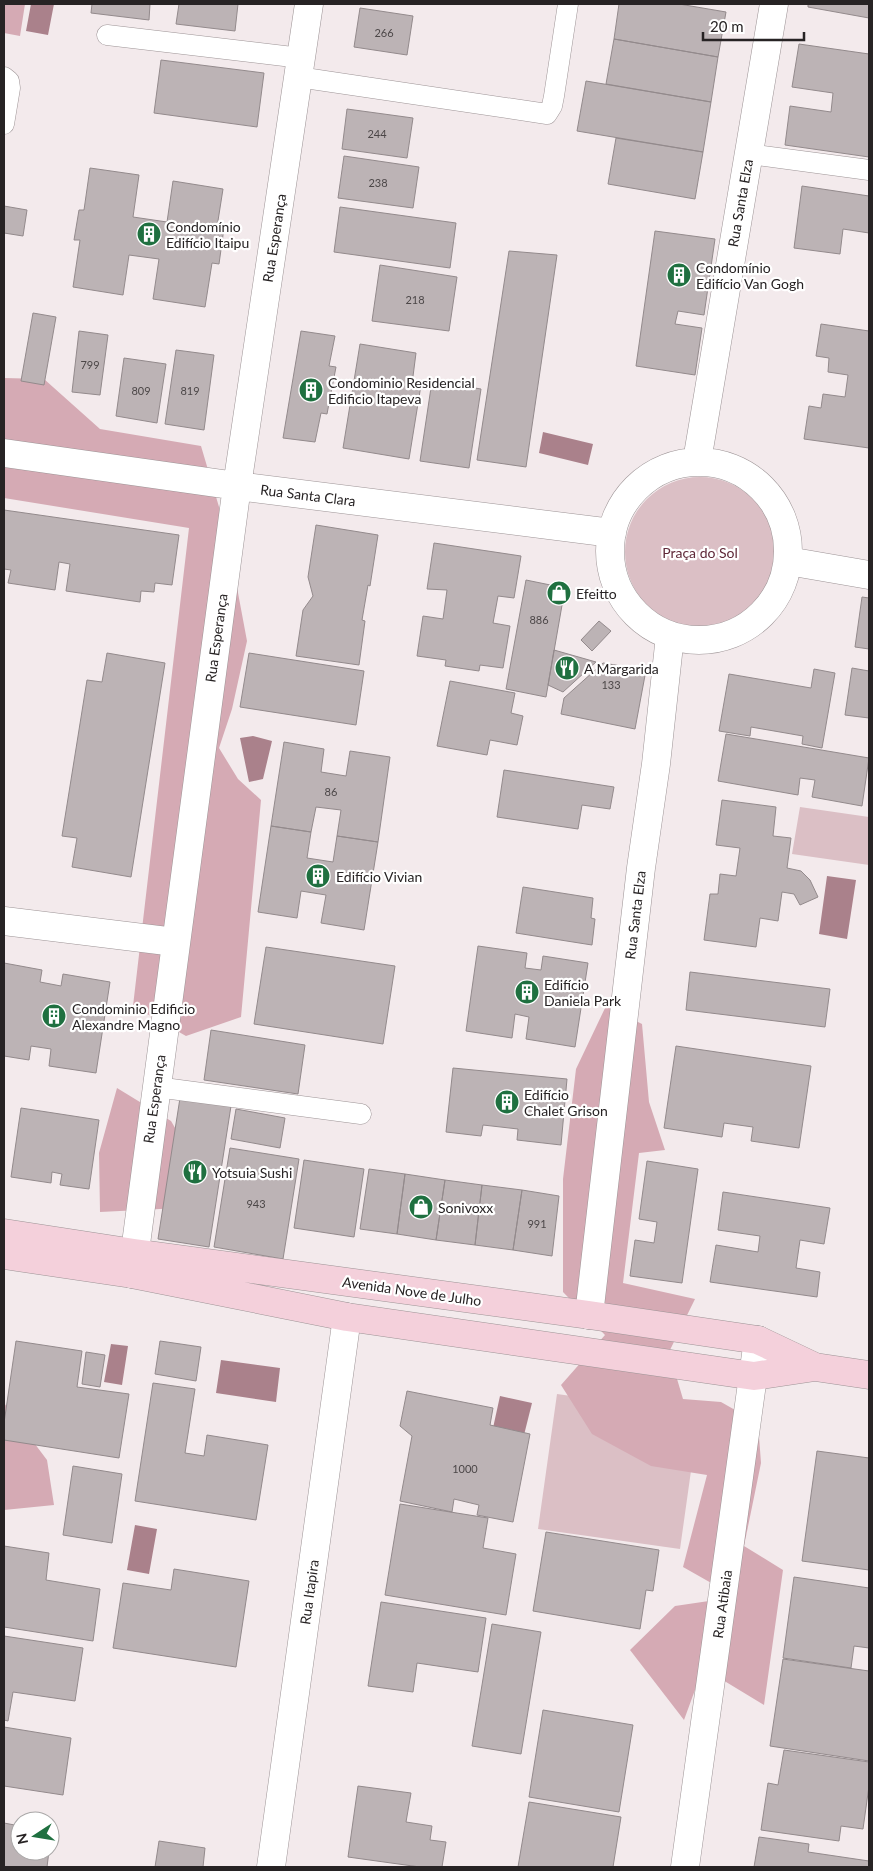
<svg xmlns="http://www.w3.org/2000/svg" width="873" height="1871" font-family="Lato,sans-serif">
  <style>
    .green { fill: #dbbfc5 }
    .forest { fill: #d5aab4 }
    .water { fill: #aa818b }
    .building { fill: #bcb3b5; stroke: #938a8c }
    .lines { fill: none; stroke-linecap: round; stroke-linejoin: round }
    .lane-casing { stroke: #9d9496; stroke-width: 21 }
    .street-casing { stroke: #9d9496; stroke-width: 29 }
    .secondary-casing { stroke: #9d9496; stroke-width: 29 }
    .lane { stroke: #fff; stroke-width: 20 }
    .street { stroke: #fff; stroke-width: 28 }
    .secondary { stroke: #f4d0db; stroke-width: 28 }
    .labels { text-anchor: middle; dominant-baseline: central; stroke-width: 4.5; stroke-linejoin: round; paint-order: stroke }
    .number-label { font-size: 11px; fill: #4c4748 }
    .street-label { font-size: 14px; fill: #272324; stroke: #fff }
    .poi-label { font-size: 14px; fill: #272324; stroke: #fff; text-anchor: start }
    .park-label { font-size: 14px; fill: #5f2838; stroke: #fff }
  </style>
  <rect width="100%" height="100%" fill="#f3eaec"/>
  <path class="green" d="M625 552a75 75 0 1 1 150 0a75 75 0 1 1-150 0Z
    M800,807l69,10v48l-77,-11z
    M557,1394l142,20 -19,135 -142,-20z"/>
  <path class="forest" d="M4,4h21l-5,32 -16,-3z
    M4,378l40,1 56,50 101,17 26,88 20,107 -15,68 -13,39 19,31 23,21 -20,217 -55,19 -53,-30 56,-478 -185,-30z
    M606,1006l36,18 7,78 16,48 -26,3 -16,130 72,16 -26,53 14,47 38,3 37,21 3,40 -17,83 39,24 -19,135 -61,-37 -19,52 -54,-70 45,-44 61,-9 -53,-30 24,-92 -56,-9 -59,-32 -31,-49 44,-50 -42,-43v-113l13,-110z
    M117,1088l54,33 10,17 19,69 -100,5 -1,-59z
    M4,1403l43,57 7,45 -50,5z"/>
  <path class="water" d="M31,4h23l-6,31 -22,-4z
    M543,432l50,12 -5,21 -49,-12z
    M253,736l19,5 -9,38 -14,3 -9,-44z
    M827,876l29,4 -9,59 -28,-5z
    M111,1344l17,2 -6,39 -18,-3z
    M221,1360l59,8 -4,34 -60,-9z
    M500,1396l32,7 -8,32 -31,-7z
    M135,1525l22,4 -8,45 -22,-4z"/>
  <path class="building" d="M92,4h58l-1,16 -58,-7z
    M179,4h59l-3,27 -59,-7z
    M619,4h60l47,8 -8,45 -104,-18z
    M808,4h61v14l-61,-11z
    M360,8l53,8 -6,39 -53,-8z
    M614,39l104,18 -7,45 -105,-18z
    M799,44l70,10v103l-84,-12 5,-39 41,6 2,-19 -41,-6z
    M161,60l103,13 -7,54 -103,-14z
    M586,81l125,21 -8,50 -126,-21z
    M347,109l66,9 -6,40 -65,-9z
    M616,138l87,14 -8,47 -87,-15z
    M344,156l75,11 -6,41 -75,-10z
    M90,168l49,7 -6,42 34,5 6,-41 50,8 -6,38 7,1 -5,36 -7,-1 -7,44 -52,-8 6,-40 -30,-4 -6,40 -50,-8 7,-47h-6l5,-30h5z
    M802,186l67,10v37l-26,-4 -3,25 -46,-6z
    M4,206l23,4 -4,26 -19,-3z
    M340,207l116,16 -6,45 -116,-16z
    M655,231l60,8 -11,76 -26,-4 -3,13 27,4 -7,47 -59,-9z
    M509,251l48,4 -31,212 -49,-7z
    M380,265l77,12 -8,54 -77,-10z
    M33,313l23,4 -12,68 -23,-4z
    M821,324l48,7v117l-65,-9 5,-33 12,2 2,-14 22,3 3,-22 -20,-3 1,-14 -13,-2z
    M79,331l29,4 -8,60 -28,-3z
    M301,331l34,5 -6,30 7,1 -9,47 -6,-1 -6,29 -32,-4z
    M360,344l56,9 -4,31 9,1 -12,74 -66,-11z
    M176,350l38,5 -10,75 -39,-6z
    M124,358l42,6 -9,59 -41,-7z
    M432,381l49,8 -12,79 -49,-7z
    M4,510l175,25 -7,50 -17,-2 -1,9 -13,-1 -1,11 -74,-11 4,-27 -11,-2 -4,28 -47,-7 3,-13 -7,-1z
    M316,525l62,10 -8,51 -2,-1 -6,35 3,1 -6,44 -63,-9 7,-46 10,-14 -5,-19z
    M434,543l87,13 -7,42 -16,-2 -5,27 17,3 -7,42 -23,-3 -1,6 -34,-5 1,-6 -29,-4 6,-40 20,3 4,-29 -20,-1z
    M526,580l39,8 -19,109 -40,-8z
    M862,597l7,1v51l-14,-2z
    M599,621l12,10 -19,20 -11,-11z
    M554,650l42,12 -33,30 -15,-7z
    M107,653l58,10 -34,214 -59,-10 5,-29 -15,-2 25,-156 15,2z
    M249,653l115,18 -8,54 -116,-18z
    M603,663l43,7 -11,59 -74,-15 3,-16z
    M852,668l17,3v47l-24,-3z
    M814,669l21,4 -13,75 -20,-4 1,-8 -52,-9 -1,9 -31,-5 10,-57 82,14z
    M450,681l65,12 -4,20 12,3 -6,29 -27,-5 -3,15 -50,-9z
    M726,734l143,24 -7,48 -50,-9 3,-17 -15,-2 -2,17 -80,-14z
    M284,742l40,7 -3,23 25,4 4,-25 40,6 -12,85 -41,-6 4,-26 -25,-3 -5,25 -40,-6z
    M504,770l110,17 -4,22 -28,-4 -4,24 -81,-12z
    M722,800l54,7 -3,29 18,2 -4,30 14,3 9,9 8,17 -18,8 -6,-11 -12,-2 -4,29 -18,-3 -4,29 -52,-7 6,-46h8l2,-20 16,2 4,-28 -24,-3z
    M271,826l40,6 -4,26 26,4 4,-26 41,6 -14,88 -43,-7 5,-28 -25,-4 -4,27 -39,-6z
    M523,887l70,11 -2,20 4,1 -3,26 -76,-12z
    M478,946l49,7 -2,15 16,2 2,-14 45,7 -13,84 -49,-8 3,-22 -14,-3 -3,24 -46,-7z
    M266,947l129,19 -12,78 -129,-20z
    M4,963l38,7 -2,12 21,4 2,-12 47,8 -14,91 -47,-7 2,-17 -20,-3 -2,14 -25,-4z
    M690,972l140,17 -5,38 -139,-17z
    M211,1030l94,15 -7,49 -94,-14z
    M676,1046l135,20 -12,82 -48,-7 2,-14 -29,-4 -2,14 -58,-9z
    M453,1068l114,11 -6,66 -44,-5 1,-11 -35,-4 -2,11 -35,-4z
    M180,1098l51,8 -22,141 -51,-8z
    M21,1108l78,12 -10,69 -29,-4 2,-11 -10,-2 -1,11 -40,-6z
    M236,1109l49,9 -5,30 -49,-9z
    M230,1148l69,11 -16,100 -69,-12z
    M304,1160l60,9 -10,68 -60,-9z
    M647,1161l51,8 -16,114 -52,-7 5,-36 19,3 3,-21 -18,-3z
    M369,1169l36,5 -8,60 -37,-5z
    M405,1174l40,6 -9,60 -39,-6z
    M445,1180l37,5 -7,60 -39,-5z
    M482,1185l40,5 -9,60 -38,-5z
    M522,1190l37,6 -7,60 -39,-6z
    M723,1192l107,16 -6,36 -24,-4 -4,28 24,4 -3,25 -107,-15 6,-37 42,7 2,-16 -42,-6z
    M16,1341l66,10 -5,36 52,7 -10,64 -115,-18v-17z
    M160,1341l41,6 -5,34 -41,-7z
    M86,1352l19,3 -5,32 -18,-3z
    M153,1383l42,6 -10,64 19,3 3,-21 61,10 -12,75 -121,-19z
    M407,1391l86,17 -3,17 40,9 -17,88 -36,-7 2,-10 -25,-6 -2,13 -52,-11 12,-65 -12,-10z
    M817,1451l52,7v112l-67,-9z
    M73,1466l49,8 -10,69 -49,-8z
    M400,1504l88,14 -5,30 33,6 -10,61 -121,-20z
    M546,1532l113,18 -6,41 -7,-1 -6,39 -107,-18z
    M4,1546l45,7 -3,27 54,9 -7,52 -89,-14z
    M174,1569l75,12 -13,86 -123,-19 10,-65 48,7z
    M794,1577l75,11v60l-15,-2 -3,22 -68,-10z
    M381,1602l105,16 -8,54 -61,-9 -4,29 -45,-6z
    M492,1624l49,8 -20,122 -49,-8z
    M4,1636l79,12 -8,53 -62,-9 -5,29 -4,-1z
    M783,1659l86,12v90l-99,-15z
    M543,1710l90,15 -14,87 -90,-15z
    M4,1727l67,11 -8,57 -59,-9z
    M784,1750l85,12v24l-6,43 -22,-3 -2,15 -78,-11 7,-47 10,2z
    M358,1786l53,7 -5,29 26,4 -2,14 16,2 -4,25h-22l-72,-10z
    M529,1802l92,15 -8,50h-95z
    M4,1823l16,3v25h29l-2,16h-43z
    M759,1837l50,7 -1,8 61,9v6h-115z
    M159,1841l46,7 -2,19h-48z"/>
  <g class="lines">
    <defs>
      <path id="lane" d="M107,35l194,23
        M4,77l5,4 1,7 -6,36
        M298,77l249,37 5,-8 2,-10 14,-92
        M749,154l120,16
        M156,1087l205,27"/>
      <path id="street" d="M4,453l233,33 375,47
        M697,461l77,-457
        M610 551a89 89 0 1 1 178 0a89 89 0 1 1-178 0Z
        M788,561l81,14
        M4,921l171,21
        M132,1274l105,-788 72,-482
        M589,1315l52,-447 15,-104 14,-128
        M271,1867l76,-550
        M685,1867l73,-527"/>
      <path id="secondary" d="M4,1233l130,20 455,62 169,25 57,27 54,8
        M4,1255l128,19 215,43 407,59 61,-9"/>
    </defs>
    <use href="#lane" class="lane-casing"/>
    <use href="#street" class="street-casing"/>
    <use href="#secondary" class="secondary-casing"/>
    <use href="#lane" class="lane"/>
    <use href="#street" class="street"/>
    <use href="#secondary" class="secondary"/>
  </g>
  <defs>
    <symbol id="building-disc" viewBox="-11 -11 22 22"><circle r="9.5" fill="#1f7040" stroke="#fff"/><path d="M-4-6H4V6H1V3H-1V6H-4ZM-2.5-4.3h1.7v1.8h-1.7ZM.8-4.3h1.7v1.8H.8ZM-2.5-1h1.7V.8h-1.7ZM.8-1h1.7V.8H.8Z" fill="#fff"/></symbol>
    <symbol id="shop-disc" viewBox="-11 -11 22 22"><circle r="9.5" fill="#1f7040" stroke="#fff"/><path d="M-5-2.5h2.3a2.7 3.5 0 0 1 5.4 0H5L5.5 6h-11ZM-1.5-2.5h3a1.5 2.3 0 0 0-3 0Z" fill="#fff"/></symbol>
    <symbol id="restaurant-disc" viewBox="-11 -11 22 22"><circle r="9.5" fill="#1f7040" stroke="#fff"/><path d="M-5-6h1v4h1v-4h1v4h1v-4h1v5L-1.5 .5V6h-2V.5L-5-1ZM5-6V6H3V1.5H1.5Q1.5-4 5-6Z" fill="#fff"/></symbol>
  </defs>
  <g fill-rule="evenodd">
    <use href="#building-disc" x="135" y="220" width="28" height="28"/>
    <use href="#building-disc" x="665" y="261" width="28" height="28"/>
    <use href="#building-disc" x="297" y="376" width="28" height="28"/>
    <use href="#shop-disc" x="545" y="579" width="28" height="28"/>
    <use href="#restaurant-disc" x="553" y="654" width="28" height="28"/>
    <use href="#building-disc" x="304" y="862" width="28" height="28"/>
    <use href="#building-disc" x="513" y="978" width="28" height="28"/>
    <use href="#building-disc" x="40" y="1002" width="28" height="28"/>
    <use href="#building-disc" x="493" y="1088" width="28" height="28"/>
    <use href="#restaurant-disc" x="181" y="1158" width="28" height="28"/>
    <use href="#shop-disc" x="407" y="1193" width="28" height="28"/>
  </g>
  <g class="labels">
    <g class="number-label">
      <text x="384" y="32">266</text>
      <text x="377" y="133">244</text>
      <text x="378" y="182">238</text>
      <text x="415" y="299">218</text>
      <text x="90" y="364">799</text>
      <text x="141" y="390">809</text>
      <text x="190" y="390">819</text>
      <text x="539" y="619">886</text>
      <text x="611" y="684">133</text>
      <text x="331" y="791">86</text>
      <text x="256" y="1203">943</text>
      <text x="537" y="1223">991</text>
      <text x="465" y="1468">1000</text>
    </g>
    <g class="street-label">
      <text transform="translate(740 203) rotate(-80)">Rua Santa Elza</text>
      <text transform="translate(274 238) rotate(-81)">Rua Esperança</text>
      <text transform="translate(308 495) rotate(7)">Rua Santa Clara</text>
      <text transform="translate(216 638) rotate(-82)">Rua Esperança</text>
      <text transform="translate(635 915) rotate(-83)">Rua Santa Elza</text>
      <text transform="translate(154 1099) rotate(-82)">Rua Esperança</text>
      <text transform="translate(412 1291) rotate(8)">Avenida Nove de Julho</text>
      <text transform="translate(309 1592) rotate(-82)">Rua Itapira</text>
      <text transform="translate(722 1604) rotate(-82)">Rua Atibaia</text>
    </g>
    <g class="poi-label">
      <text x="166" y="226">Condomínio<tspan x="166" dy="16">Edifício Itaipu</tspan></text>
      <text x="696" y="267">Condomínio<tspan x="696" dy="16">Edifício Van Gogh</tspan></text>
      <text x="328" y="382">Condominio Residencial<tspan x="328" dy="16">Edificio Itapeva</tspan></text>
      <text x="576" y="593">Efeitto</text>
      <text x="584" y="668">A Margarida</text>
      <text x="336" y="876">Edifício Vivian</text>
      <text x="544" y="984">Edifício<tspan x="544" dy="16">Daniela Park</tspan></text>
      <text x="72" y="1008">Condominio Edificio<tspan x="72" dy="16">Alexandre Magno</tspan></text>
      <text x="524" y="1094">Edifício<tspan x="524" dy="16">Chalet Grison</tspan></text>
      <text x="212" y="1172">Yotsuia Sushi</text>
      <text x="438" y="1207">Sonivoxx</text>
    </g>
    <g class="park-label">
      <text x="700" y="552">Praça do Sol</text>
    </g>
  </g>
  <rect width="873" height="1871" fill="none" stroke="#272324" stroke-width="10"/>
  <g transform="translate(35 1836) rotate(258)"><circle r="24" fill="#ffffff" stroke="#a9a7a7"/>
  <path d="M0-4L9 19L0 12L-9 19Z" fill="#1f7040"/>
  <text y="-8" font-size="14" font-weight="bold" text-anchor="middle" fill="#272324">N</text>
  </g>
  <path d="M703 32v8h101v-8" fill="none" stroke="#272324" stroke-width="2.5"/>
  <text x="710" y="32" font-size="15" fill="#272324" stroke="#ffffff" stroke-width="4" paint-order="stroke">20 m</text>
</svg>
